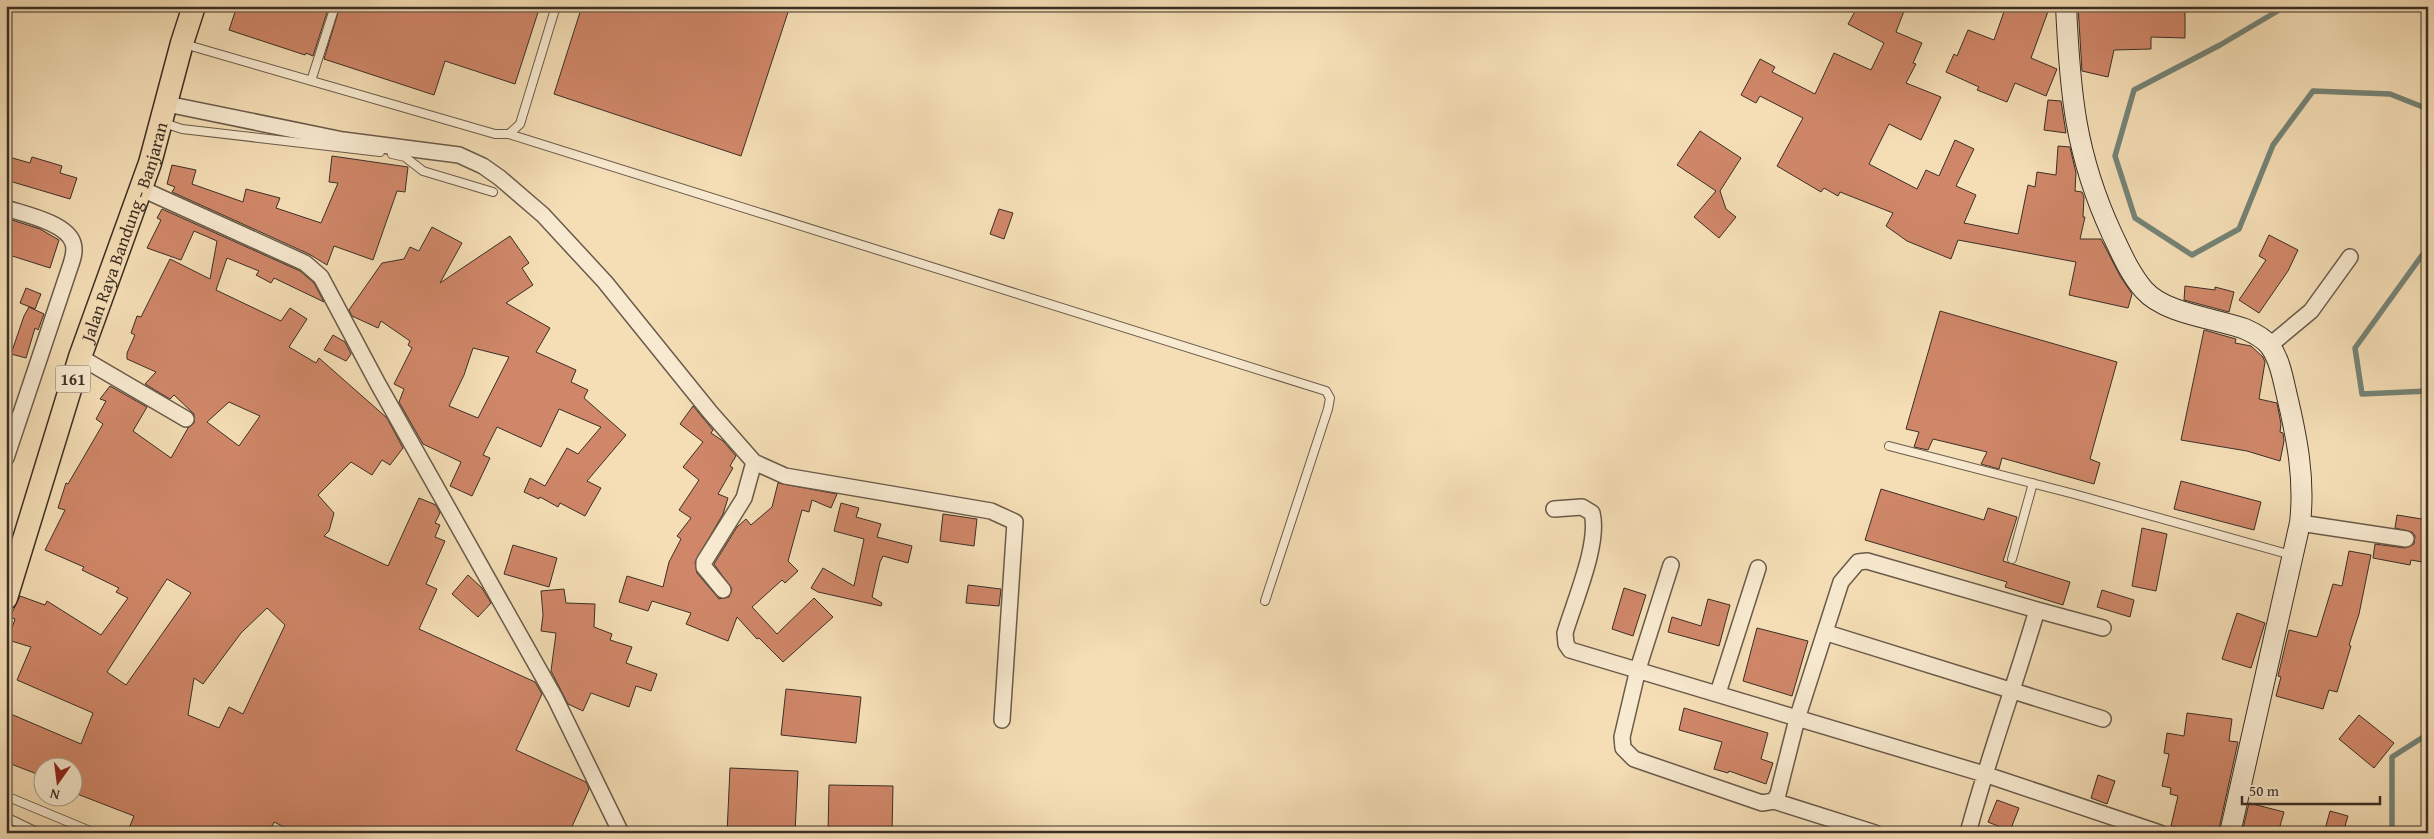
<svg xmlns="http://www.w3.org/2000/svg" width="2434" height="839" font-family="'Gentium Book Plus',serif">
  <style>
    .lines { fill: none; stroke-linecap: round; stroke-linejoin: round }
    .stream { stroke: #758477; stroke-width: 5.5 }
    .building { fill: #d08769; stroke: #3b2f26; fill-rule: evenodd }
    .lane-casing { stroke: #6a5b4a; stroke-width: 10 }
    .street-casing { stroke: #6a5b4a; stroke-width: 18 }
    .secondary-casing { stroke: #3b2f26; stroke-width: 22 }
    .primary-casing { stroke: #3b2f26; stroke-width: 25 }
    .lane { stroke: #f8ead0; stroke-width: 8 }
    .street { stroke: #f8ead0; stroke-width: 15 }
    .secondary { stroke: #f8ead0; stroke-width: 20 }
    .primary { stroke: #f5deb6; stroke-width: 22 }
    .labels { text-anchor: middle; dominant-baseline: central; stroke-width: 4.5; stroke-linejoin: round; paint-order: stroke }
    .shield { fill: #f8ead0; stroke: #746759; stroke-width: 1 }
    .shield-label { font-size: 16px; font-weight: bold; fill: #3b2f26 }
    .street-label { font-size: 18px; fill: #3b2f26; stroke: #f8ead0 }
  </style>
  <rect width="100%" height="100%" fill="#f5deb6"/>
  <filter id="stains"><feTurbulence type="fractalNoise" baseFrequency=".004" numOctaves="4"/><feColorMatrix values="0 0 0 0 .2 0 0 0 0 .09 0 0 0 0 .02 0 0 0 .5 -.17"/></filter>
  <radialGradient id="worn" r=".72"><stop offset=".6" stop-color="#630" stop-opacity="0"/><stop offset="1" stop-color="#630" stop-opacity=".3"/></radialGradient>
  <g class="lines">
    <path class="stream" d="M2286,6l-66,39 -86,45 -19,66 20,62 57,37 47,-26 34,-84 40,-54 77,3 38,15
      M2428,247l-73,101 7,46 66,-3
      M2392,833v-76l36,-23"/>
  </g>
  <path class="building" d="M237,6h92l-16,50 -7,-3 -1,2 -76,-25z
    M340,6h200l-25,78 -70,-23 -11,34 -110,-36z
    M582,6h208l-49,150 -187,-62z
    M1858,6h48l-10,26 26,11 -9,20 3,1 -10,19 35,14 -20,43 -32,-16 -20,40 48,25 9,-19 13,6 16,-36 19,9 -18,37 20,9 -12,28 54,11 10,-49 7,2 2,-15 19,3 2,-29 12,1 6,26 -1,18 7,1 2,5 -1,20h2l-5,22h21l19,37 12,18 -4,14 -59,-13 7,-33 -118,-22 -7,19 -44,-18 -21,-15 7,-13 -53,-21 -2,4 -14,-8 -3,4 -44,-26 26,-48 -43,-22 -4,7 -15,-8 19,-36 15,8 -3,5 43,22 19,-41 37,17 13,-27 -36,-19z
    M2006,6h44l-19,52 26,11 -11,27 -31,-13 -8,19 -30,-12 2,-3 -33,-15 8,-18 3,2 11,-26 26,10z
    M2078,6h107v32l-34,-1v12l-37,1 -6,27 -26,-6z
    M2048,100l13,1 5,32 -22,-3z
    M1700,131l41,27 -21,33 6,18 10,8 -17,21 -25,-21 22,-26 -39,-26z
    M332,156l76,11 -3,25 -8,-1 -24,69 -39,-14 -7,19 -18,-11 -137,-62 3,-5 -8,-3 5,-19 24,5 -4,14 51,18 3,-13 34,9 -4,10 45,15 17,-40 -9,-1z
    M9,157l21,6 2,-6 30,9 -2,7 17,5 -7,21 -64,-19z
    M162,209l138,62 14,12 10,19 -50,-24 -3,5 -15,-8 3,-4 -32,-13 -11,32 65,31 9,-13 17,11 -18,28 27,16 3,-5 68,60 16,30 -13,17 -8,-5 -10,15 -21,-13 -33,33 16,18 -5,18 -5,5 64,30 31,-68 17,7 4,8 -5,10 5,2 -5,12 10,4 -19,43 11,5 -18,40 116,53 7,12 -26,56 70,32 3,7 -20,44h-273l-22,-11 -5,11h-142l7,-17 -62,-24v-26h-30v10l-36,-14v-50l75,32 12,-31 -76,-33 14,-33 -23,-7 7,-21 -5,-2 10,-21 25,9 2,-4 54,34 27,-37 -12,-6 3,-4 -37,-18 2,-3 -39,-17 20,-40 -7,-2 8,-25 2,1 35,-60 -7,-5 10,-18 -6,-2 10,-13 37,21 -14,24 38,27 17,-30 6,-5v-9l-20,-19 -4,4 -25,-15 11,-12 -29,-13v-6l8,-18 -4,-2 6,-17 4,1 29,-58 40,20 7,-38 -23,-10 -13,29 -34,-12 14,-28 -4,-2zM229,402l31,14 -21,30 -32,-24zM167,579l24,14 -65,92 -19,-13zM267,608l18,17 -42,89 -14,-7 -10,21 -31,-13 6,-37 9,6 38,-51z
    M999,209l14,4 -9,26 -14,-5z
    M12,220l28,9 19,11 -9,28 -44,-14v-17z
    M432,227l30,16 -22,40 70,-47 19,27 -7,5 11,17 -27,18 44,25 -14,24 40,18 -5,12 17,8 -4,8 42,37 -39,46 14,7 -16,28 -25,-13 -2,4 -18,-10 -1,2 -15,-7 6,-14 15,8 22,-38 11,6 23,-27 -42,-18 -18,38 -44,-20 -14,28 7,3 -18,38 -22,-10 11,-24 -38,-18 -24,-42 5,-13 -10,-5 18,-36 -4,-3 2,-4 -29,-20 -3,7 -26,-12 -3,-6 33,-47 22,-4 6,-12 9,4zM473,348l36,9 -31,61 -29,-12 15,-31z
    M2269,235l29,15 -10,21 -29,42 -20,-13 27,-40 -7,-4z
    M2185,286l30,4v-3l19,5 -5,20 -45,-12z
    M26,288l15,6 -6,15 -15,-6z
    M29,307l15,7 -6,16 -3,-2 -9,30 -15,-4 13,-38z
    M1940,311l177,51 -27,97 10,4 -6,21 -92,-26 -3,11 -18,-5 6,-12 -54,-13 -5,11 -14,-3 5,-15 -13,-3z
    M2204,330l32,9 -1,4 16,3 12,11 2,5 -6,37 18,4 4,21 -1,8 3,1 1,8 -4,20 -33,-10 -66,-11z
    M333,335l12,7 6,12 -5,7 -22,-11z
    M693,406l20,24 -2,3 12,8 13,15 -6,10 3,2 -15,26 10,4 -5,16 -28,48 2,11 22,26 10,-2 3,-8 -18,-25 23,-37 9,-8 5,6 21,-18 6,-24 59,11 -6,14 -19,-8 -3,12 -7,-2 -14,51 10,10 -13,12 -3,-3 -30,27 25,27 37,-36 19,19 -50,45 -24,-24 -2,1 -20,-22 -9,24 -42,-17 5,-11 -39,-12 -4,10 -29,-9 8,-26 36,11 6,-25 12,-23 -4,-3 14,-18 -12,-8 20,-30 -16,-13 20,-25 -23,-18z
    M2181,481l80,21 -7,28 -80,-21z
    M1881,489l103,31 4,-12 29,9 -14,44 67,21 -7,23 -58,-18 2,-5 -142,-42z
    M841,503l18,5 -3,9 25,7 -4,13 35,9 -4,17 -25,-7 -3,6 -8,35 10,6 -1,3 -63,-14 -7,-4 12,-20 31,18 10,-47 -30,-8z
    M943,514l34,5 -3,27 -34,-5z
    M2397,515l31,5v43l-17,-3 -1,5 -37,-7 2,-14 30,4 9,-4 1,-8 -3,-4 -17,-4z
    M2142,528l25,6 -11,57 -24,-5z
    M513,545l44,13 -8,29 -45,-13z
    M2349,551l22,4 -12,59 -10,31 2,1 -14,46 -8,-2 -6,19 -47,-13 5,-19 -3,-1 11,-46 28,7 16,-53 9,2z
    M468,575l14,13 9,15 -13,14 -26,-23z
    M968,585l33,4 -2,17 -33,-3z
    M1624,588l22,7 -13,41 -21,-7z
    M564,589l2,14 29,1 -1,23 18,7 -2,6 22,7 -6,16 31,11 -6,17 -15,-5 -7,21 -38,-14 -8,18 -15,-7 -17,-33 5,-38 -15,-2 2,-16 -2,-24z
    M2102,590l32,10 -4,17 -33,-10z
    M1708,599l22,6 -11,41 -51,-14 4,-15 29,9z
    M2237,613l28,10 -14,45 -29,-9z
    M1757,628l51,13 -16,55 -49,-15z
    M786,689l75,8 -5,46 -75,-8z
    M1684,708l84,25 -7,26 12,4 -7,21 -37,-13 -1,2 -14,-4 8,-27 -43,-12z
    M2187,713l45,6 -3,22 9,1 -20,91h-14l-33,-7 7,-30 -8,-2 1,-6 -9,-2 7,-32 -5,-1 3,-20 17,3z
    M2359,715l35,28 -20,25 -35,-29z
    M730,768l68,3 -3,62h-68z
    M2098,775l17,6 -8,23 -16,-6z
    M829,785l64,1 -1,47h-64z
    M1997,800l22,8 -9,23 -22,-9z
    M2249,803l35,9 -6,21h-36z
    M2330,811l18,5 -5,17h-19z"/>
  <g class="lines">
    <defs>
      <path id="lane" d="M184,44l311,90h14l11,-10 36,-118
        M311,81l24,-75
        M164,123l18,6 198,23
        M509,134l817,257 4,7 -2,11 -63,192
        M392,154l13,3 18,14 70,21
        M1889,446l185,48 217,61
        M2012,559l21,-76
        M6,796l89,37
        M6,817l33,16"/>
      <path id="street" d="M167,104l176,36 116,15 24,11 17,12 43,37 62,67 105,130 44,50 31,14 206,35 24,11 -13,198
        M142,189l163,74 16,14 57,107 177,314 66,135
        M6,208c18,6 61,15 67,35 3,9 -1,18 -4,27l-63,188
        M2269,346l42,-35 39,-54
        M80,357l106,62
        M1554,509l28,-2 10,6c8,30 -18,89 -27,120l1,11 4,6 414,124 176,59
        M2300,523l106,16
        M1671,565l-33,104 -16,68 1,11 11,11 128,44 12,-2 4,-7 19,-75 44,-137 17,-20 9,-1 170,49c-22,75 -49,148 -69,223
        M723,590l-19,-23v-5l40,-64 10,-36
        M2037,610l66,18
        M1827,633l276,86
        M1718,693l40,-125
        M1774,801l101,32"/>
      <path id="secondary" d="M2066,6c4,87 9,148 46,228 9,19 18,40 32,56 21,24 71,28 101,39 9,4 19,9 25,17 10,14 13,33 17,50 10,42 18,83 13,127l-70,310"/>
      <g id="primary">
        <path id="s1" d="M6,598l74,-241 70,-194 32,-120 12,-37"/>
      </g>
    </defs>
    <use href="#lane" class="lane-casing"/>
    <use href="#street" class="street-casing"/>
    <use href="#secondary" class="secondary-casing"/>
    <use href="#primary" class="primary-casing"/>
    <use href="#lane" class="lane"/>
    <use href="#street" class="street"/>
    <use href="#secondary" class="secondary"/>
    <use href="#primary" class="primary"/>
  </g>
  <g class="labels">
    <rect class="shield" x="55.5" y="365.5" width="35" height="27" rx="4"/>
    <g class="shield-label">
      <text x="73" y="379">161</text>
    </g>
    <g class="street-label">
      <text stroke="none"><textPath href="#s1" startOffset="385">Jalan Raya Bandung - Banjaran</textPath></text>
    </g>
  </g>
  <rect width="2434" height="839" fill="none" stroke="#f5deb6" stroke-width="25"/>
  <rect x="8" y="8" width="2419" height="824" fill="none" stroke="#3b2f26" stroke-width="2.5"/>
  <rect x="12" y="12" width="2409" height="814" fill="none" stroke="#3b2f26"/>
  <g transform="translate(58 782) rotate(194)"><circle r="24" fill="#f8ead0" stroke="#ac9f8c"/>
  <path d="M0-4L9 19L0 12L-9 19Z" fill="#8f2418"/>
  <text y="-8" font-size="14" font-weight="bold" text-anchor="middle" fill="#3b2f26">N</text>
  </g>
  <path d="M2242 796v8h138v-8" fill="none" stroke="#3b2f26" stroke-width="2.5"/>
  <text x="2249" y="796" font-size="15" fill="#3b2f26" stroke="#f8ead0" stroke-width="4" paint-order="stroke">50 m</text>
  <rect width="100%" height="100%" filter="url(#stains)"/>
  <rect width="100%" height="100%" fill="url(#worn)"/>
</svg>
